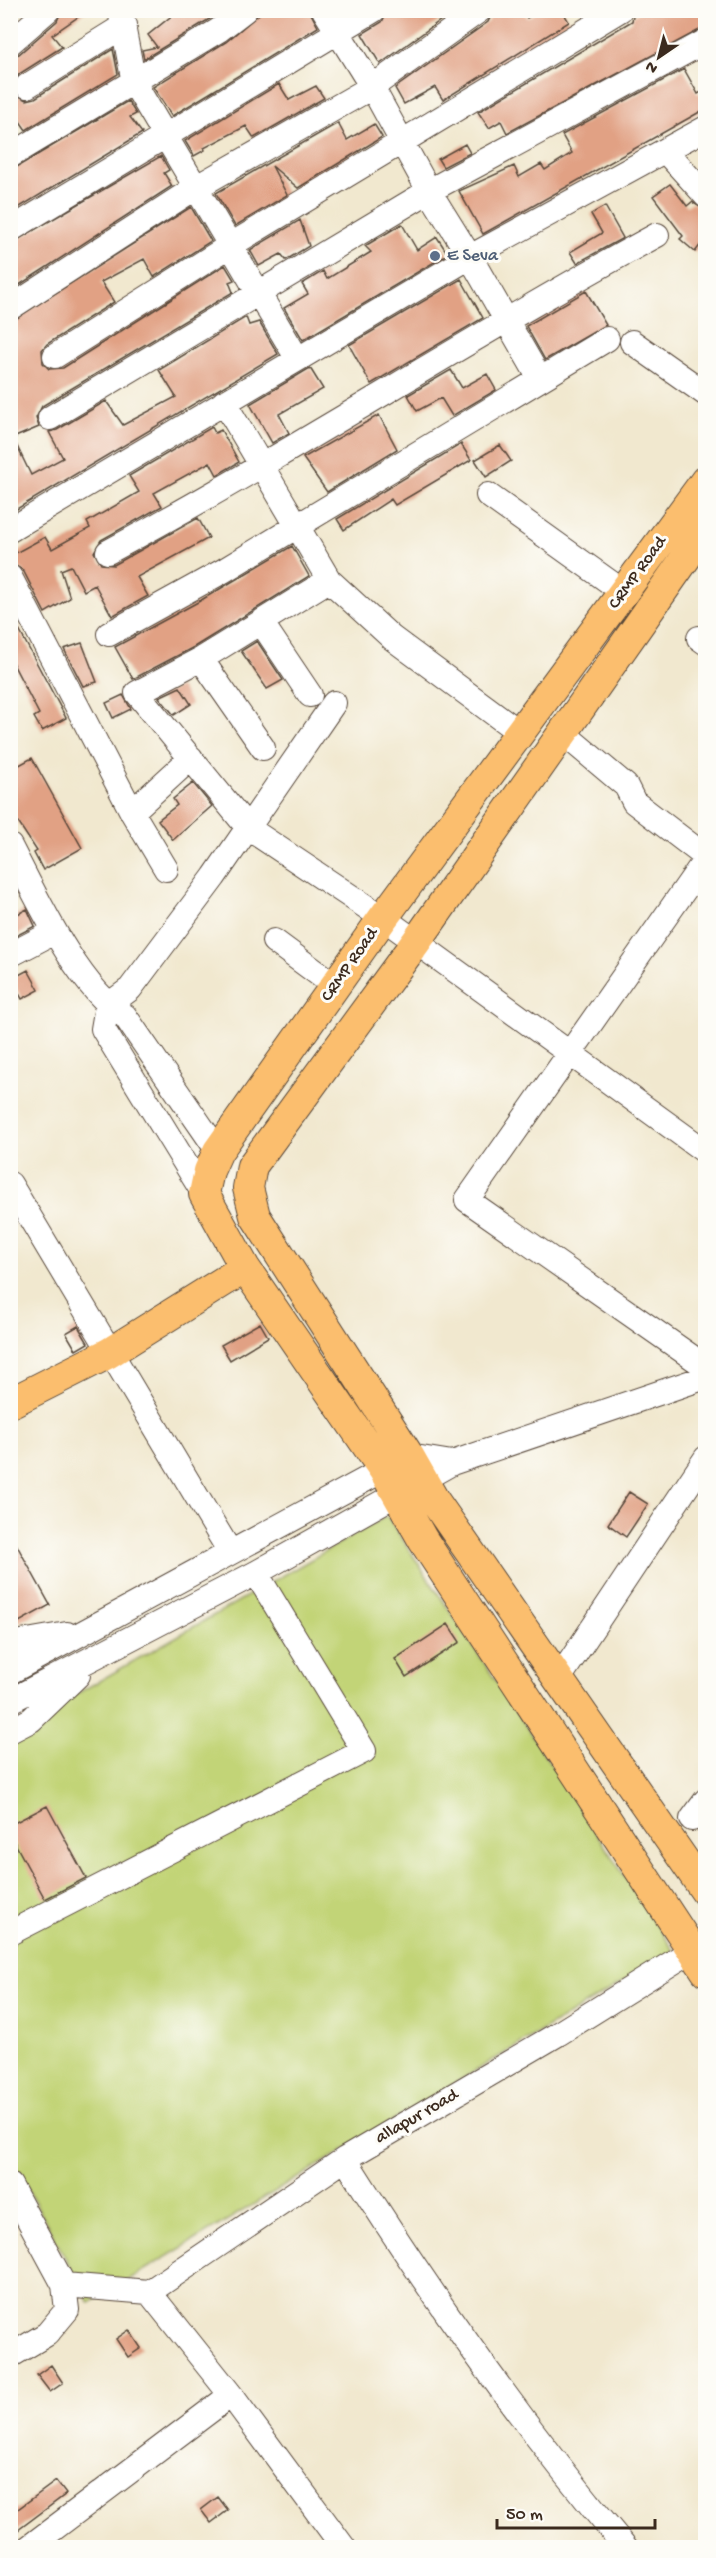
<svg xmlns="http://www.w3.org/2000/svg" width="716" height="2558" font-family="'Gochi Hand',sans-serif">
  <style>
    .green { fill: #c2d477; stroke: #7e7f4a; stroke-width: 1.5 }
    .building { fill: #e1a184 }
    .lines { fill: none; stroke-linecap: round; stroke-linejoin: round }
    .minor-casing { stroke: #564639; stroke-width: 26 }
    .major-casing { stroke: #564639; stroke-width: 32 }
    .minor { stroke: #fff; stroke-width: 24 }
    .major { stroke: #fbbe6e; stroke-width: 30 }
    .service-dot { fill: #5c6f8a; stroke: #fdfcf7; stroke-width: 2 }
    .labels { text-anchor: middle; dominant-baseline: central; stroke-width: 6; stroke-linejoin: round; paint-order: stroke }
    .service-label { font-size: 18px; fill: #4e5e75; stroke: #fdfcf7; text-anchor: start }
    .street-label { font-size: 18px; fill: #3b2a1e; stroke: #fdfcf7 }
  </style>
  <rect width="100%" height="100%" fill="#fdfcf7"/>
  <filter id="ink" filterUnits="userSpaceOnUse"><feTurbulence type="fractalNoise" baseFrequency=".0167" numOctaves="2"/><feDisplacementMap in="SourceGraphic" scale="12" xChannelSelector="R" yChannelSelector="G"/><feConvolveMatrix kernelMatrix="1 2 1 2 8 2 1 2 1" color-interpolation-filters="sRGB"/></filter>
  <filter id="wash" filterUnits="userSpaceOnUse"><feTurbulence type="fractalNoise" baseFrequency=".008" numOctaves="4" result="noise"/><feDisplacementMap in="SourceGraphic" scale="24" xChannelSelector="R" yChannelSelector="G"/><feGaussianBlur stdDeviation="1.35" result="paint"/><feColorMatrix in="noise" values="0 0 0 0 0 0 0 0 0 0 0 0 0 0 0 0 0 1.4 0 .05"/><feComposite in="paint" operator="in"/></filter>
  <g filter="url(#wash)">
    <rect width="100%" height="100%" fill="#f1e8cf"/>
    <path class="green" d="M387,1516l287,435 -584,352 -79,-145 -1,-426z"/>
    <g id="blocks">
      <path class="building" d="M62,10h26l-36,25 10,12 -43,27 -6,12 2,8 12,6 8,-2 78,-49 5,25 -92,56 -16,-23v-50l9,-3 38,-33z
        M179,10h33l4,5 -72,44 -2,-9 15,-3 -9,-12z
        M264,10h45l9,17 -146,89 -19,-29 73,-45z
        M388,10h53l4,7 -65,47 -18,-30 20,-12z
        M494,10h29l4,8 13,-8h22l7,12 -126,78 -8,-13 -31,17 -9,-16 93,-66z
        M643,10h62v17l-198,106 -6,-12 -12,7 -11,-16 154,-91 1,-5z
        M684,69l14,25 7,-4v19l-222,125 -24,-43 55,-25 5,11 22,-13 4,6 27,-17 -10,-18z
        M279,84l10,16 27,-14 8,12 -70,40 -8,-12 -42,22 1,2 -11,6 -9,-15z
        M128,101l8,13 -6,3 12,16 -132,80v-42z
        M338,123l9,17 27,-16 8,13 -84,51 -26,-22 15,29 -52,31 -19,-33z
        M465,144l5,9 -27,14 -5,-8z
        M161,156l8,14 -5,3 8,13 -162,105v-47z
        M670,184l17,22 5,-4 13,8v29l-10,13 -15,-13 3,-3 -30,-40z
        M605,206l18,32 -46,25 -7,-11 32,-19 -11,-19z
        M191,207l20,34 -57,36 -10,-18 -43,23 13,20 -67,42 -5,6 1,13 6,6 14,-1 162,-103 9,15 -5,2 4,10 -191,114 -6,12 3,9 -26,11 18,37 32,-17 -14,-26 8,-2 49,-29 17,24 53,-28 -17,-27 87,-53 3,8 10,-3 19,32 -268,159v-191z
        M300,220l9,26 -23,14 -5,-6 -22,12 -9,-16z
        M402,224l15,26 20,-13 11,17 -145,86 -19,-32 24,-14 -6,-10 21,-13 4,8 44,-27 -6,-6z
        M461,279l22,39 -112,66 -22,-39z
        M586,291l20,34 -61,35 -19,-34z
        M310,368l13,21 -44,25 10,19 -17,10 -22,-39z
        M451,370l11,18 25,-14 9,16 -44,26 -11,-18 -24,13 -9,-16z
        M379,415l18,34 -70,43 -24,-34z
        M212,427l3,6 6,-3 18,32 -22,13 -7,-13 -56,31 8,13 -61,34 -7,12 7,12 13,1 84,-47 11,20 -72,39 11,19 -36,20 -17,-31 -11,6 -13,-25 -10,4 9,28 -25,15 -22,-43 -13,-7v-7l35,-19 7,12 38,-21 -3,-6 52,-30 -10,-16z
        M461,444l10,16 -76,45 -4,-6 -47,31 -7,-11z
        M500,445l11,16 -25,16 -11,-17z
        M292,546l17,30 -115,71 -61,32 -18,-32 83,-45z
        M10,613l56,105 -24,13 -8,-14 5,-3 -29,-56z
        M257,641l26,39 -16,9 -26,-38z
        M82,643l15,39 -14,4 -19,-37z
        M180,687l11,17 -17,11 -15,-18z
        M123,695l8,14 -18,9 -7,-15z
        M32,758l50,90 -39,22 -9,-17 3,-2 -27,-41v-40z
        M193,783l19,23 -39,34 -15,-20 19,-15 -4,-6z
        M27,909l8,17 -25,13v-21z
        M28,970l11,20 -17,9 -11,-20z
        M260,1323l8,14 -38,23 -9,-15z
        M78,1326l10,17 -12,7 -10,-17z
        M629,1492l19,12 -22,33 -18,-13z
        M10,1533l40,72 -31,17 -9,-16z
        M448,1624l12,18 -54,35 -11,-18z
        M47,1806l39,72 -41,21 -35,-65v-9z
        M129,2330l12,18 -13,9 -12,-18z
        M51,2365l12,18 -13,9 -13,-17z
        M56,2481l10,13 -56,42v-21z
        M218,2497l10,13 -17,13 -10,-13z"/>
    </g>
  </g>
  <g filter="url(#ink)">
    <use href="#blocks" fill-opacity="0" stroke="#564639" stroke-width="1.5"/>
    <g class="lines">
      <defs>
        <path id="minor" d="M120,10l14,73 163,275
          M324,10l48,77 57,104 41,66 70,122
          M10,43l38,-33
          M27,86l98,-61
          M666,152l40,44
          M10,156l209,-126 26,-20
          M10,230l364,-220
          M10,308l185,-120 177,-101 108,-77
          M632,342l74,52
          M55,356l176,-111 389,-235
          M224,402l105,178 -128,79 -64,34 111,135 135,90 323,234
          M50,418l379,-227 277,-150
          M488,495l137,98
          M10,530l460,-273 236,-129
          M108,552c186,-100 363,-216 549,-317
          M10,577l122,235 34,57
          M329,580l63,58 127,94
          M261,622l49,73
          M109,634l114,-63 384,-232
          M699,638l7,5
          M201,659l62,89
          M563,733l63,53 8,16 72,55
          M132,812l59,-54
          M10,846c26,50 68,143 115,170l93,135
          M706,859l-239,341 239,167
          M274,941l61,45
          M10,955l44,-23
          M10,1184l220,368
          M204,1194l-101,-165 4,-23 23,-17 84,-112 120,-174
          M452,1463l254,-86
          M10,1644l57,-10
          M10,1672l399,-216 43,7 -196,110 -246,128
          M558,1680l148,-222
          M10,1731l21,-11 47,-45
          M692,1819l14,-19
          M10,1933l354,-182 -108,-178
          M345,2159c85,135 178,267 281,389
          M10,2185l54,100 85,7 82,103 113,153
          M149,2292l196,-133 213,-125 133,-83
          M10,2356l37,-22 20,-24 -3,-25
          M28,2548l203,-153"/>
        <path id="major" d="M706,480l-323,438 -165,233 -9,20 -5,23 41,74 138,201 40,71 283,431
          M706,529l-290,413 -164,224 -4,22 7,28 154,240 25,44 272,392
          M10,1403l99,-50 136,-85"/>
      </defs>
      <use href="#minor" class="minor-casing"/>
      <use href="#major" class="major-casing"/>
      <use href="#minor" class="minor"/>
      <use href="#major" class="major"/>
    </g>
  </g>
  <circle class="service-dot" cx="435" cy="256" r="6"/>
  <g class="labels">
    <g class="service-label">
      <text x="447" y="256">E Seva</text>
    </g>
    <g class="street-label">
      <text transform="translate(638 573) rotate(-54)">CRMP Road</text>
      <text transform="translate(350 965) rotate(-55)">CRMP Road</text>
      <text transform="translate(417 2117) rotate(-30)">allapur road</text>
    </g>
  </g>
  <rect width="716" height="2558" fill="none" stroke="#fdfcf7" stroke-width="36"/>
  <g transform="translate(659 57) rotate(215)" stroke="#fdfcf7" stroke-width="4.5" paint-order="stroke">
  <path d="M0-4.5L10 22L0 15L-10 22Z" fill="#3b2a1e"/>
  <text y="-9" font-size="16" font-weight="bold" text-anchor="middle" fill="#3b2a1e">N</text>
  </g>
  <path d="M497 2519v9h158v-9" fill="none" stroke="#3b2a1e" stroke-width="3"/>
  <text x="506" y="2519" font-size="18" fill="#3b2a1e" stroke="#fdfcf7" stroke-width="4.5" paint-order="stroke">50 m</text>
</svg>
